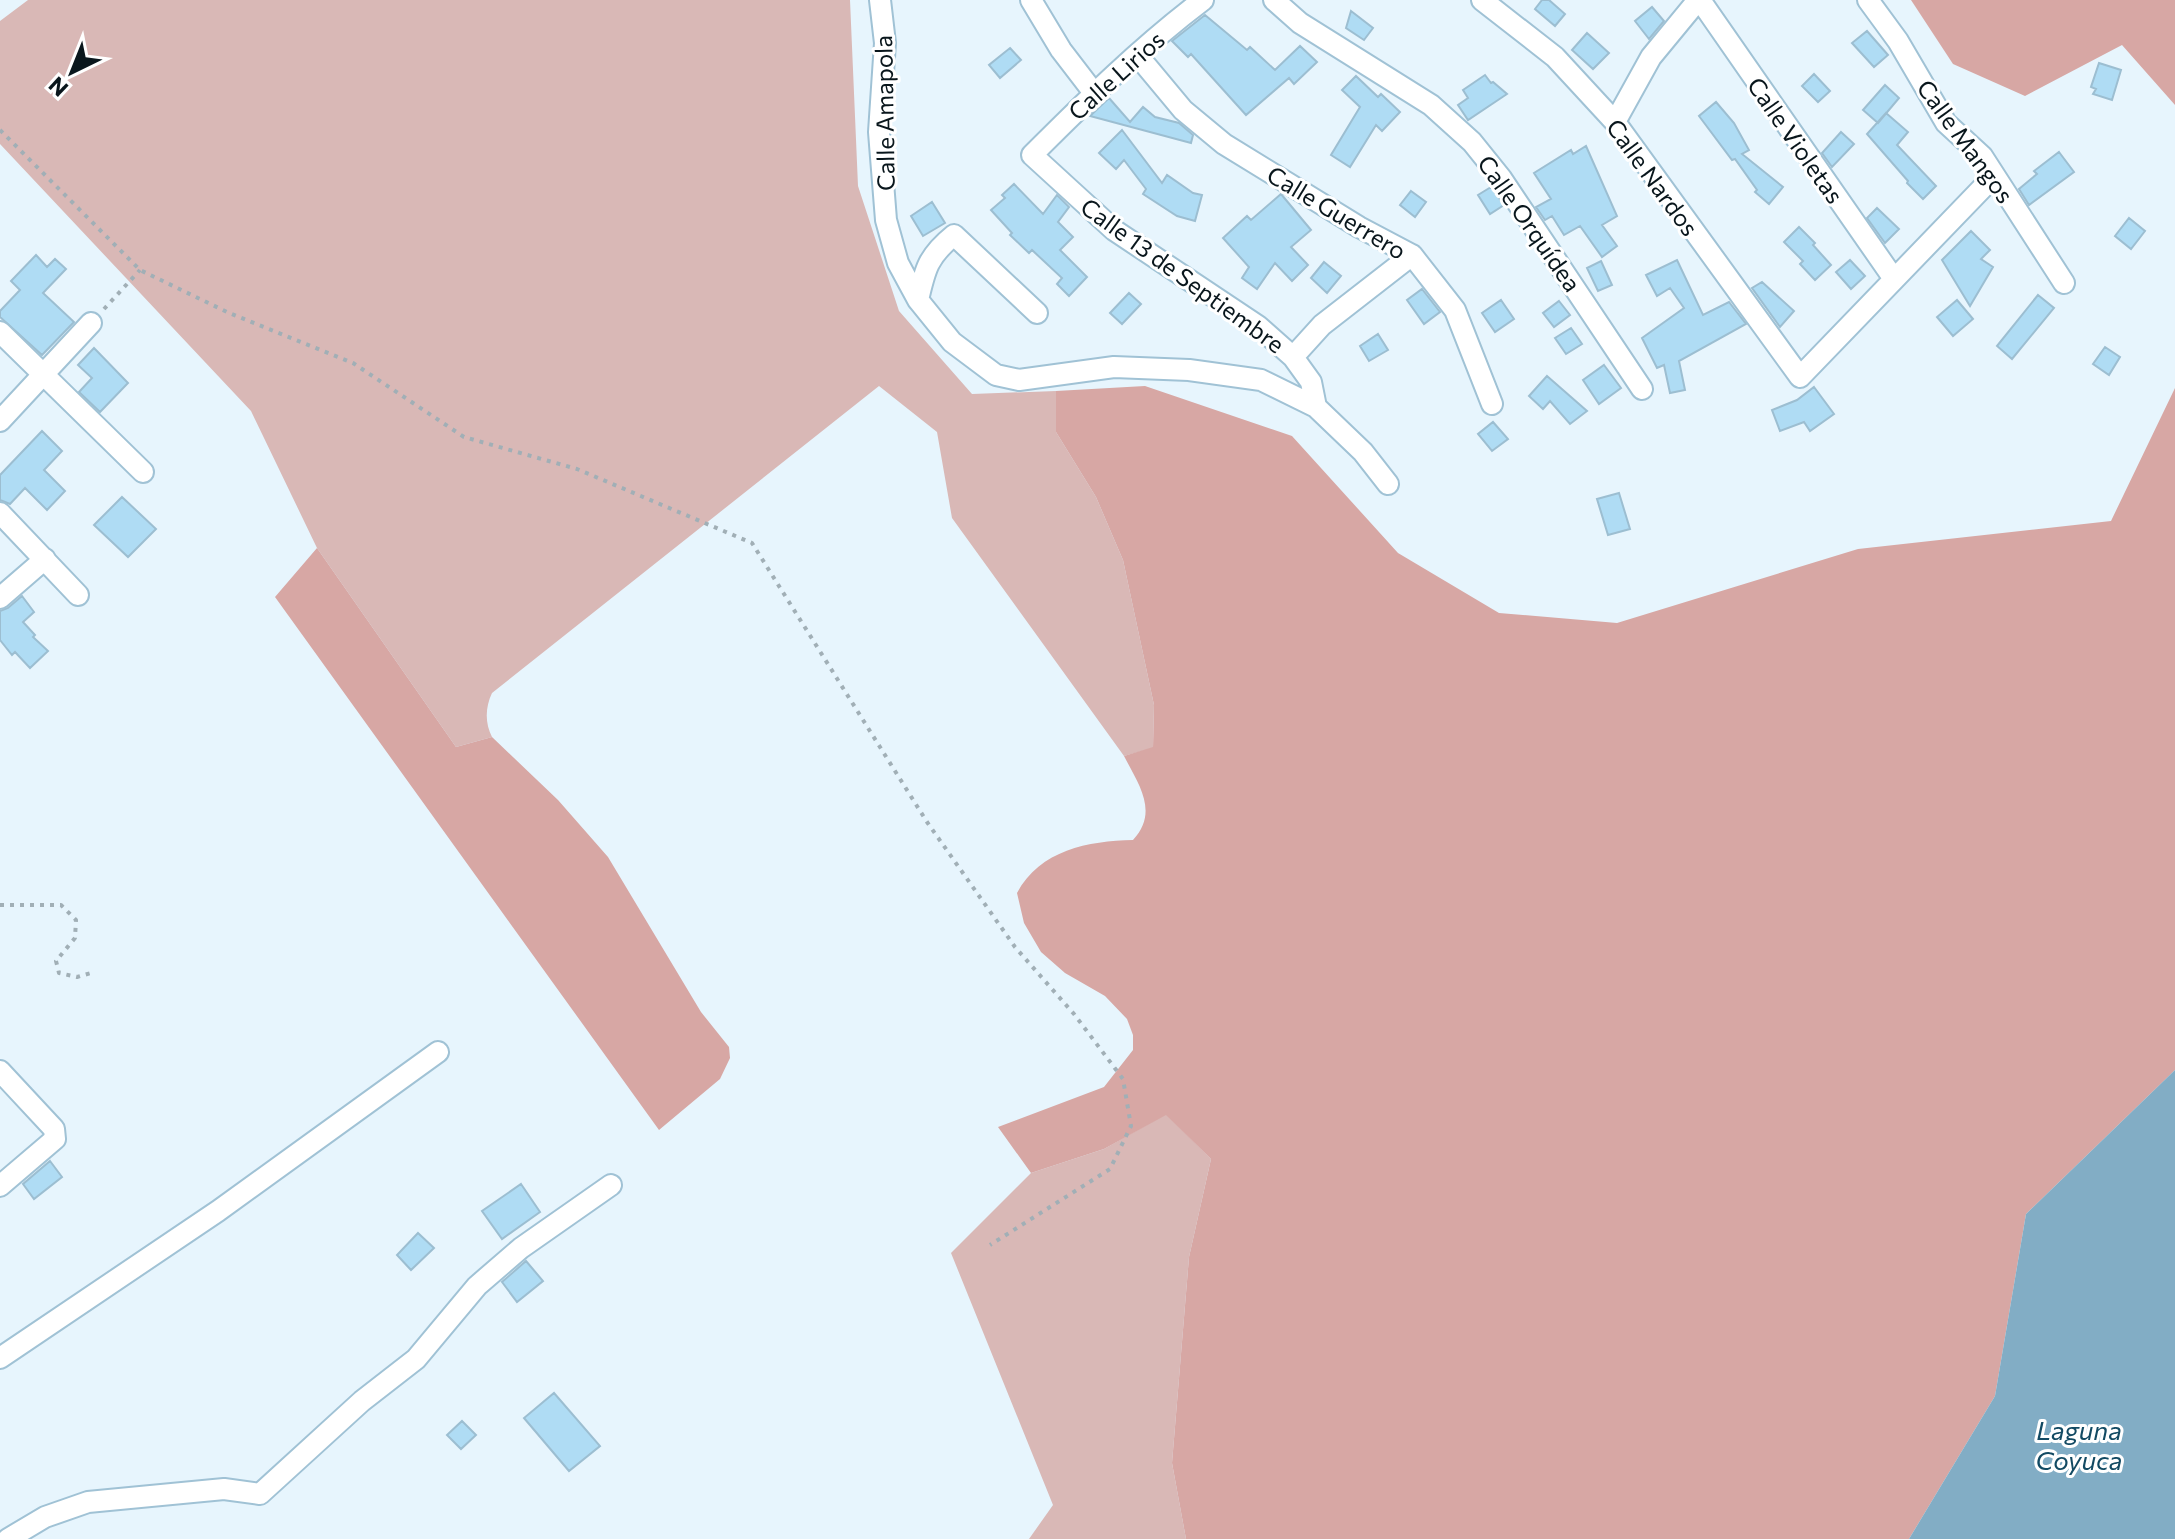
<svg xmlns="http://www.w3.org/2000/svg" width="2175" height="1539" font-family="Commissioner,sans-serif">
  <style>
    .green { fill: #d9b8b6 }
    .forest { fill: #d7a7a4 }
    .water { fill: #82adc5 }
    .building { fill: #afdcf4; stroke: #9cbed1; stroke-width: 2 }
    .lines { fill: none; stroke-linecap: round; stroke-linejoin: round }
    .street-casing { stroke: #a0c2d5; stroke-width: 24 }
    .path { stroke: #a1afb6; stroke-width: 4; stroke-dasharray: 4 6; stroke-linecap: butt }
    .street { stroke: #fff; stroke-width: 20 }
    .labels { text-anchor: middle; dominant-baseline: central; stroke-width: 6; stroke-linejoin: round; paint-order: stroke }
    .street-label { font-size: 24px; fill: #09161c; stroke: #fff }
    .water-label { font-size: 26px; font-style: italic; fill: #124a63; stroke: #fff }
  </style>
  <rect width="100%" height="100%" fill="#e7f5fd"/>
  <path class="green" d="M28,0h822l8,186 41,125 73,83 84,-3v41l40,65 27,63 31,145 -1,43 -29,8 -172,-238 -15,-86 -58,-46 -387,307c-7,15 -7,30 0,44l-36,10 -139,-199 -66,-137 -251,-267v-123z
    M1166,1114l45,45 -22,98 -17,206 14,76h-157l24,-34 -102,-252 80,-80 73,-24z"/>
  <path class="forest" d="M1911,0h264v105l-53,-60 -97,51 -72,-32z
    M1145,386l147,50 106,117 101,60 118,10 241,-74 253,-28 64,-133v682l-149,144 -31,182 -86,143h-723l-14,-76 17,-206 22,-98 -45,-44 -62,34 -73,24 -33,-46 106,-40 29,-37v-15l-6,-16 -22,-23 -40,-23 -24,-21 -17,-29 -7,-30c23,-43 71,-52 116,-53 26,-28 6,-55 -9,-84l29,-9 1,-42 -31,-145 -27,-63 -40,-65v-41z
    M317,548l139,199 36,-10 66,63 50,57 93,155 28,35 1,11 -10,21 -61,51 -384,-533z"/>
  <path class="water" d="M2175,1070v469h-266l86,-143 31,-182z"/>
  <path class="building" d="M1542,0h7l16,14 -10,12 -20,-17z
    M1652,7l12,14 -15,18 -14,-18z
    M1351,11l22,17 -9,12 -18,-12z
    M1205,15l42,35 3,-3 25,23 25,-24 17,16 -23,22 -5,-6 -43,37 -55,-61 -3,3 -16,-16z
    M1867,31l21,24 -14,12 -22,-24z
    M1587,33l22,20 -16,16 -21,-19z
    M1010,48l11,12 -21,18 -11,-13z
    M2099,63l22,7 -9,30 -19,-6 3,-5 -5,-2z
    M1814,74l16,17 -12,11 -16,-16z
    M1485,75l6,8 2,-1 14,12 -39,26 -10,-15 10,-7 -5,-8z
    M1356,76l22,21 3,-3 19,18 -18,19 -6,-6 -26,42 -19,-12 29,-48 -18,-17z
    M1885,85l14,13 -21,25 -15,-13z
    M1109,98l21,24 13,-15 12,10 24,6 14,12 -2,8 -101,-27z
    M1716,102l18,21 15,27 -7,4 41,33 -14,17 -14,-12 2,-2 -22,-31 -3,1 -33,-44z
    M1886,113l22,19 -11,13 39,41 -13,13 -16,-16 1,-2 -41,-47z
    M1122,130l40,53 5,-8 26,18 9,2 -7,26 -18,-5 -34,-22 3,-5 -22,-29 -8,9 -17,-16z
    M1841,132l13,12 -22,23 -10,-14z
    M1586,146l31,70 -15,9 15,21 -15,11 -22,-31 -16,9 -12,-19 -7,4 -9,-13 15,-8 -17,-26 37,-23 2,4z
    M2059,152l15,20 -45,33 -10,-16 18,-15 -3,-3z
    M1014,184l29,30 14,-19 12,12 -11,15 15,15 -13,13 27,27 -18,19 -12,-12 5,-6 -30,-28 -3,3 -19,-18 2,-2 -21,-23 14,-12 -3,-3z
    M1491,187l13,18 -14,9 -12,-19z
    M1411,191l15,11 -11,15 -15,-12z
    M1281,194l30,36 -20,17 17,18 -16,16 -17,-18 -18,26 -15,-11 7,-11 -26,-29 24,-22 4,4z
    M932,202l13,21 -22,13 -12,-20z
    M1877,208l22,21 -14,14 -18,-25z
    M2129,218l16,13 -14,18 -16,-13z
    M1799,227l16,16 -2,2 18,20 -16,15 -15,-16 3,-3 -19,-19z
    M1971,231l19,19 -9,9 12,8 -23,39 -28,-46z
    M36,255l11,12 8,-8 11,10 -23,24 31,29 -32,33 -42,-38v-6l20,-21 -9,-9z
    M1677,260l26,55 26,-13 17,22 -67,37 6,29 -15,3 -6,-28 -7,3 -15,-30 42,-30 -14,-20 -13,8 -11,-21z
    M1850,260l15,16 -14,13 -15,-17z
    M1601,261l11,24 -14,6 -11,-23z
    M1324,262l17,14 -14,17 -16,-15z
    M1762,282l32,29 -14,16 -28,-39z
    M1422,289l18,23 -16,12 -17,-24z
    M1129,293l12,11 -19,20 -12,-11z
    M2038,295l16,13 -42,51 -15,-13z
    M1501,300l13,19 -19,13 -13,-19z
    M1957,300l16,19 -20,17 -16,-19z
    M1559,301l11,14 -16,12 -11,-14z
    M1571,328l11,16 -16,10 -11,-16z
    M1378,334l10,16 -19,11 -9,-15z
    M2105,347l15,10 -11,18 -16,-11z
    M94,348l34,35 -28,29 -21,-20 13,-14 -14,-13z
    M1604,365l17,23 -22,16 -16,-24z
    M1547,376l40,35 -17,13 -20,-23 -7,8 -14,-13z
    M1814,387l20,27 -24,17 -6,-9 -24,9 -8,-21 25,-10z
    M1493,422l15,17 -16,12 -14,-17z
    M42,431l20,20 -18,19 21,21 -18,19 -22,-22 -15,16 -10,-4v-25z
    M1619,493l11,36 -22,6 -11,-36z
    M122,497l34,32 -28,28 -34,-32z
    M22,596l12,16 -11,10 12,13 -2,2 15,14 -18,17 -15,-16 -3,3 -12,-15v-29l8,-3z
    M50,1161l12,16 -28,22 -11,-15z
    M521,1184l19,28 -38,27 -20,-28z
    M418,1233l16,15 -23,22 -14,-15z
    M526,1261l17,20 -26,21 -15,-20z
    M554,1393l46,53 -31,25 -45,-53z
    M462,1421l14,14 -15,14 -14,-14z"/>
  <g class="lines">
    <defs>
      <path id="street" d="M880,0l5,43 -6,89 7,88 12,43 20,37 34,42 44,33 23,5 95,-13 75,3 72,10 55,27 47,45 25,32
        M1031,0l30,50 33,43
        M1203,0c-61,46 -117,101 -171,155l82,75 144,96 35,31 18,25 5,25
        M1274,0l26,23 131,82 41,37 29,36 141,211
        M1482,0l73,57 60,65 185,255 193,-200
        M1700,0l194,279
        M1868,0l30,41 48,82 36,33 82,127
        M1138,56l45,54 41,34 135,83 53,28 43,55 37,94
        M1615,122l36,-65 47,-57
        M918,300c7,-31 10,-44 36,-65l83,78
        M0,332l143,140
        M1293,357l29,-32 90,-70
        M0,421l91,-98
        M0,513l78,82
        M0,598l45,-39
        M0,1071l54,58 1,10 -55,47
        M0,1358l218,-147 220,-159
        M8,1539l37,-22 43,-15 136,-13 36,5 102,-93 54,-42 61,-73 44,-38 90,-63"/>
    </defs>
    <use href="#street" class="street-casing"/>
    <path class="path" d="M0,130l140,140 87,42 126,51 111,74 113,32 175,74 175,279 88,125 59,67 49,65 8,47 -21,43 -120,76
      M104,309l36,-39
      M0,905h61l15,15 -1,18 -19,23 3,12 18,4 14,-4"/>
    <use href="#street" class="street"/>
  </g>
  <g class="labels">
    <g class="street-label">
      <text transform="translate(1116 75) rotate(-42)">Calle Lirios</text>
      <text transform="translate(884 113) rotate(-91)">Calle Amapola</text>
      <text transform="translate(1796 140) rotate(55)">Calle Violetas</text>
      <text transform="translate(1966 141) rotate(54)">Calle Mangos</text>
      <text transform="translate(1653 177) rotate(54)">Calle Nardos</text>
      <text transform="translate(1337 212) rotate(31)">Calle Guerrero</text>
      <text transform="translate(1530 223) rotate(55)">Calle Orquídea</text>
      <text transform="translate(1183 275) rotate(36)">Calle 13 de Septiembre</text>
    </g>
    <g class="water-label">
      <text x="2079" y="1429">Laguna<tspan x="2079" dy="30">Coyuca</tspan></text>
    </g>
  </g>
  <g transform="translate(72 72) rotate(223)" stroke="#ffffff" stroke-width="6" paint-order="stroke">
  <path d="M0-6L14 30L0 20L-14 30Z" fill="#09161c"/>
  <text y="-12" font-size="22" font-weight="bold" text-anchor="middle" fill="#09161c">N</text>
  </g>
</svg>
